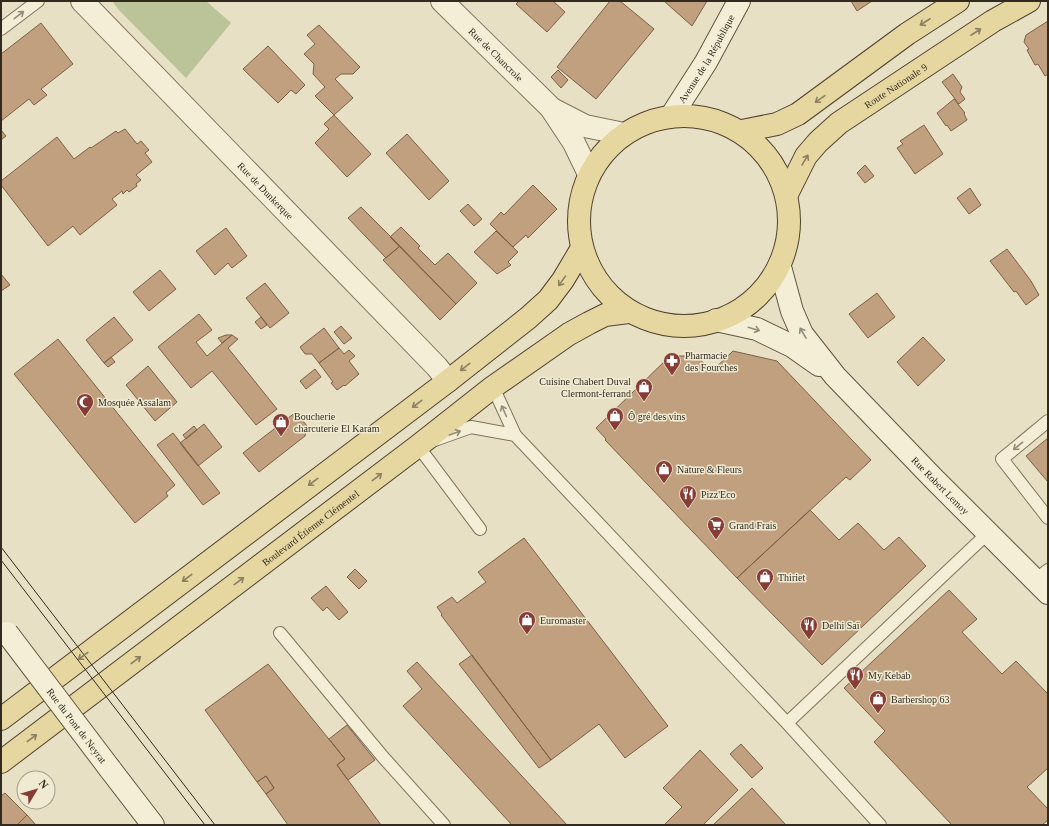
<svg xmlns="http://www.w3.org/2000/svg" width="1049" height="826" font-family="Georgia,serif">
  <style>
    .green { fill: #bbc499 }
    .building { fill: #c1a07f; stroke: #7c6046 }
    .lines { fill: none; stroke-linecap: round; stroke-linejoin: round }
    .lane-casing { stroke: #80735d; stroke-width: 14 }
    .street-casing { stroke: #80735d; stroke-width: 24 }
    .secondary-casing { stroke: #625440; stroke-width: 24 }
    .primary-casing { stroke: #4e4130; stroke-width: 24 }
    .lane { stroke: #f4eed6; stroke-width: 12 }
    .street { stroke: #f4eed6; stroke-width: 22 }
    .secondary { stroke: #f4eed6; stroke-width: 22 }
    .primary { stroke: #e6d7a0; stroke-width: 22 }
    .tram { stroke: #322a1f; stroke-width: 1 }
    .secondary-bridge-casing { stroke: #625440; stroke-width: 24; stroke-linecap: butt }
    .secondary-bridge { stroke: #f4eed6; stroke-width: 22 }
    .oneway { stroke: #938c7a }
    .oneway2 { stroke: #8c8060 }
    .labels { text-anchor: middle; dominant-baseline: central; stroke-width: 3; stroke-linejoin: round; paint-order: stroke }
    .street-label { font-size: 10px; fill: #322a1f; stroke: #f0ead2 }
    .poi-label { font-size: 10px; fill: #322a1f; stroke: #f0ead2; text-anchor: start }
  </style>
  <rect width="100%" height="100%" fill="#e8e0c4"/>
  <path class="green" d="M112,1h94l25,22 -45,55 -68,-69z"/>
  <path class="building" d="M519,1h34l12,11 -18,20 -31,-28z
    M610,1h10l34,28 -58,70 -39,-32z
    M664,1h43l-15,25z
    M851,1h21l-15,10z
    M1048,21v53l-3,2 -7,-12 -3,1 -8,-15 2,-1 -5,-7 2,-7z
    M41,23l32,41 -32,25 6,6 -13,10 -5,-6 -28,22v-67z
    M319,25l41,42 -7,7h-12l-6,5 18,19 -19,17 -19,-19 10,-9 -12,-13 1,-10 -10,-10 11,-10 -8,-9z
    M268,46l37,39 -9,9 -5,-4 -13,13 -35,-34z
    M558,70l10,10 -7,8 -10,-11z
    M953,74l9,13 -2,5 5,7 -6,5 -17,-22z
    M954,99l11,14 -1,1 3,6 -16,11 -4,-6 -1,1 -9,-13z
    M334,115l37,39 -24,23 -32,-34 14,-14 -5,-5z
    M924,125l19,29 -28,20 -18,-26 6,-4 -3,-3z
    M125,129l12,15 4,-3 8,9 -4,3 7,9 -16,13 5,5 -5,4 1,2 -8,6 -2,-2 -4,4 -1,-3 -10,8 5,6 -37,30 -7,-9 -25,20 -47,-61v-4l56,-44 17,22 16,-12 1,1 25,-17 2,2z
    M1,130l5,6 -5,4z
    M407,134l42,47 -20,19 -43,-47z
    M865,165l9,11 -9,7 -8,-10z
    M533,185l24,24 -29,29 -2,-3 -13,12 -23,-23 11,-12 3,3z
    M970,188l11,17 -12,9 -12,-16z
    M468,204l14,15 -8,7 -14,-15z
    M361,207l39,39 -14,12 -38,-40z
    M401,227l19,19 -2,2 17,17 13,-12 29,30 -21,21 -66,-67z
    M226,228l21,28 -15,12 -4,-5 -13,12 -19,-24z
    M496,231l22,21 -10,10 3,3 -14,9 -23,-22z
    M400,246l56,58 -16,16 -57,-60z
    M1007,249l24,32 8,14 -13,10 -10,-14 -2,1 -24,-31z
    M160,270l16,19 -27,22 -16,-19z
    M1,274l9,11 -9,6z
    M265,283l24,30 -19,15 -24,-30z
    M877,293l18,24 -27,21 -19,-24z
    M199,314l13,16 -16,12 11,14 25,-21 6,4 -10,9 49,61 -21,16 -44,-54 -21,17 -33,-41z
    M114,317l19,23 -29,23 -18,-23z
    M261,317l6,8 -6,4 -6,-7z
    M341,326l11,12 -8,6 -10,-12z
    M324,328l15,20 -20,15 -7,-9h-7l-5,-7z
    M226,335h6l-10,8 -4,-5z
    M923,337l22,23 -27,26 -21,-24z
    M58,339l117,146 -9,8 2,3 -33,27 -121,-149z
    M339,348l5,6 5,-4 6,6 -6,5 10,13 -14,12 -1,-1 -7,5 -6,-7 2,-1 -14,-19z
    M733,351l44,10 94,99 -21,20 -4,-3 -109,101 -132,-138 1,-1 -10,-11 74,-72h26l16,15z
    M111,357l4,5 -7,5 -4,-4z
    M148,366l29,36 -22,19 -29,-36z
    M315,369l6,8 -15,12 -6,-8z
    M296,412l11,14 -2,10 -46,36 -16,-19z
    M204,424l18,23 -24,19 -18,-23z
    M194,426l3,4 -11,9 -3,-4z
    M173,433l47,60 -17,12 -46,-60z
    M1048,438v44l-22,-26z
    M810,510l29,30 19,-17 26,27 15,-13 27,29 -104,99 -85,-87z
    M524,538l144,188 -43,32 -26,-34 -48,36 -110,-145 1,-1 -5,-7 15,-10 5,6 29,-21 -8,-10z
    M355,569l12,12 -8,8 -12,-12z
    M326,586l22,26 -9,8 -12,-13 -4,4 -12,-13z
    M949,590l28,29 -15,13 40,42 14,-13 32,33v74l-21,19 21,22v11l-6,5h-90l-78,-83 11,-11 -41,-43z
    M472,655l79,105 -12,8 -80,-104z
    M417,662l150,163h-55l-109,-119 19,-17 -15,-18z
    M268,664l77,95 -8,6 44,60h-93l-22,-31 8,-6 -8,-12 -9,6 -52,-72z
    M347,725l28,35 -27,20 -11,-15 8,-6 -16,-20z
    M741,744l22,24 -11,10 -22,-24z
    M700,750l38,40 -35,35h-39l18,-18 -19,-19z
    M266,776l8,12 -8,6 -9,-12z
    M752,788l34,37h-73z
    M5,793l22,22 -10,10h-16v-29z
    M27,815l9,10h-19z"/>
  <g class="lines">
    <defs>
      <path id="lane" d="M1,29l37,-28
        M493,387l22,48 272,288 93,102
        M1048,421l-46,38 46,59
        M480,529l-62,-83 53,-19 44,8
        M1035,580l13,-10
        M280,633l103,124 61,68
        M787,723l201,-190"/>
      <g id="street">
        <path id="s1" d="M82,1l355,366 11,14"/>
        <path id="s2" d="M442,1l109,107 23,35 15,31"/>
        <path d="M552,109l33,17 39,8"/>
      </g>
      <g id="secondary">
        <path id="s3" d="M672,115l34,-53 33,-61"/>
        <path id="s4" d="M780,267l12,44 10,23 33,42 98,102 115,115"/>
        <path d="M716,320l41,9 35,17 27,19"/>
        <path d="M110,769l43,56"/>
      </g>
      <g id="primary">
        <circle cx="684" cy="221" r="105"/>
        <path d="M742,131l35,-7 21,-10 109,-80 51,-33"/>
        <path id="s5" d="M787,194l19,-38 12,-14 21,-19 154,-102 36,-20"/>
        <path d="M1,719l447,-338 80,-63 20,-18 15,-20 19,-32"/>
        <path id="s6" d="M1,762l417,-316 75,-59 76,-53 20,-11 16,-8 23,-3"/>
      </g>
    </defs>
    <use href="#lane" class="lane-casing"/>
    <use href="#street" class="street-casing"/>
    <use href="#secondary" class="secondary-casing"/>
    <use href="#primary" class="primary-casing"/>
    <use href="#lane" class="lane"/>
    <use href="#street" class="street"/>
    <use href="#secondary" class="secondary"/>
    <use href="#primary" class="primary"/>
    <path class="tram" d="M1,547l214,278
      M1,560l204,265"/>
    <defs>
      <g id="secondary-bridge">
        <path id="s7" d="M7,633l103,136"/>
      </g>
    </defs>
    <use href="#secondary-bridge" class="secondary-bridge-casing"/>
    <use href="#secondary-bridge" class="secondary-bridge"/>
  </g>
  <defs><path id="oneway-shaft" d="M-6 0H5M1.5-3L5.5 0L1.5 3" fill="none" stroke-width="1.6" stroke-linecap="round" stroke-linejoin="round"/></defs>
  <g class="oneway">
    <use href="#oneway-shaft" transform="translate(19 15) rotate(-38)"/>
    <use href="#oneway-shaft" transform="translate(754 329) rotate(17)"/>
    <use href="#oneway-shaft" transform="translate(803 333) rotate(-121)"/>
    <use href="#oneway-shaft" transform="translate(504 411) rotate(-114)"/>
    <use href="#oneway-shaft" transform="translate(455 433) rotate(-20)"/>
    <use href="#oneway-shaft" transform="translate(1018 446) rotate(141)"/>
  </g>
  <g class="oneway2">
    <use href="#oneway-shaft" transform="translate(925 22) rotate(147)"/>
    <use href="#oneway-shaft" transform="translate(976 32) rotate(-33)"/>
    <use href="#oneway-shaft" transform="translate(820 99) rotate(145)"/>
    <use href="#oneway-shaft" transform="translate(805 160) rotate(-59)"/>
    <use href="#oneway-shaft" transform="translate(562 281) rotate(125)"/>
    <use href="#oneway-shaft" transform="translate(465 367) rotate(142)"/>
    <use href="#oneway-shaft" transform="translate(417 404) rotate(143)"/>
    <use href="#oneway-shaft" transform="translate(377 477) rotate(-37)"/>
    <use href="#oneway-shaft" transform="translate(313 482) rotate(143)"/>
    <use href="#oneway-shaft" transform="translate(187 578) rotate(143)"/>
    <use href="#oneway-shaft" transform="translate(239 581) rotate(-37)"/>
    <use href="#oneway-shaft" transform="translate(83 656) rotate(143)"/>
    <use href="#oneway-shaft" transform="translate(136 660) rotate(-37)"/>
    <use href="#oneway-shaft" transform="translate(32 738) rotate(-37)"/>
  </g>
  <defs>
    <symbol id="pharmacy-pin" viewBox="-11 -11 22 30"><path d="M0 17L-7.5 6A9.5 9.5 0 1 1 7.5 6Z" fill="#873c35" stroke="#f0ead2"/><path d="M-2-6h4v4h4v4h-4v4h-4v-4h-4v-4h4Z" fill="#fff"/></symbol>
    <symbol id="shop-pin" viewBox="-11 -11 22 30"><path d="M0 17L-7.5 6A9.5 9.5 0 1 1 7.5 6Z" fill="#873c35" stroke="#f0ead2"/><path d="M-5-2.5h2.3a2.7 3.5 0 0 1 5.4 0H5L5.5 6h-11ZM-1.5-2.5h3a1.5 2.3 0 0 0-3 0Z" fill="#fff"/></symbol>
    <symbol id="mosque-pin" viewBox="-11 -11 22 30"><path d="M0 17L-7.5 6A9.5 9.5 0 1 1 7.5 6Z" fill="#873c35" stroke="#f0ead2"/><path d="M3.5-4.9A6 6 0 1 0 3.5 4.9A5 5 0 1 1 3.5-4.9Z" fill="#fff"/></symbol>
    <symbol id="restaurant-pin" viewBox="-11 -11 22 30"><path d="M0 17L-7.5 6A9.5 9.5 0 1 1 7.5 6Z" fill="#873c35" stroke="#f0ead2"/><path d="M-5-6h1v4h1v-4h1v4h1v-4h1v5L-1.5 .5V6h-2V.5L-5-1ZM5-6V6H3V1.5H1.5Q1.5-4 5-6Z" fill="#fff"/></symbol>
    <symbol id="supermarket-pin" viewBox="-11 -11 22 30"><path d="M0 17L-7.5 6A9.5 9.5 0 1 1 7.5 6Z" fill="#873c35" stroke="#f0ead2"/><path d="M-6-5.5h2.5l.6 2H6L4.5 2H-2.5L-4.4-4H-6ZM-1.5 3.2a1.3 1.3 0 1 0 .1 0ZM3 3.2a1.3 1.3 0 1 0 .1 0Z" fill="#fff"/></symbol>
  </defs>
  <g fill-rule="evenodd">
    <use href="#pharmacy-pin" x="662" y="351" width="20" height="27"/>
    <use href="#shop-pin" x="634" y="377" width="20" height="27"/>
    <use href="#mosque-pin" x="75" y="392" width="20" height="27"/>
    <use href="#shop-pin" x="605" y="406" width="20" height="27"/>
    <use href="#shop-pin" x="271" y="412" width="20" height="27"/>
    <use href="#shop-pin" x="654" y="459" width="20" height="27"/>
    <use href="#restaurant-pin" x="678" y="484" width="20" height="27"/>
    <use href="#supermarket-pin" x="706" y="515" width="20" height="27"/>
    <use href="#shop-pin" x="755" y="567" width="20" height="27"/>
    <use href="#shop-pin" x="517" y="610" width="20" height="27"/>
    <use href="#restaurant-pin" x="799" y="615" width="20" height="27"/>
    <use href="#restaurant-pin" x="845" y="665" width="20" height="27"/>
    <use href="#shop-pin" x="868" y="689" width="20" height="27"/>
  </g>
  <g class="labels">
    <g class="street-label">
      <text stroke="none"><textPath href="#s2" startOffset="76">Rue de Chancrole</textPath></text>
      <text stroke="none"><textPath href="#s3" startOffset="66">Avenue de la République</textPath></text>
      <text stroke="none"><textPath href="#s5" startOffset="157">Route Nationale 9</textPath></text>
      <text stroke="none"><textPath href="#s1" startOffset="264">Rue de Dunkerque</textPath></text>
      <text stroke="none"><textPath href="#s4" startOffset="276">Rue Robert Lemoy</textPath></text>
      <text stroke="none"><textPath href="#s6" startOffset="388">Boulevard Étienne Clémentel</textPath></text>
      <text stroke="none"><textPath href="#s7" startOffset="116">Rue du Pont de Neyrat</textPath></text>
    </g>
    <g class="poi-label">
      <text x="685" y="355">Pharmacie<tspan x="685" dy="12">des Fourches</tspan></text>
      <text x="631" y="381" text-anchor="end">Cuisine Chabert Duval<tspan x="631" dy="12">Clermont-ferrand</tspan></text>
      <text x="98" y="402">Mosquée Assalam</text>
      <text x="294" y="416">Boucherie<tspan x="294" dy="12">charcuterie El Karam</tspan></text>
      <text x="628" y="416">Ô gré des vins</text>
      <text x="677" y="469">Nature &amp; Fleurs</text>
      <text x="701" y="494">Pizz'Eco</text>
      <text x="729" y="525">Grand Frais</text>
      <text x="778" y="577">Thiriet</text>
      <text x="540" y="620">Euromaster</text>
      <text x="822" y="625">Delhi Saï</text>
      <text x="868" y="675">My Kebab</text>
      <text x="891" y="699">Barbershop 63</text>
    </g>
  </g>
  <rect width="1049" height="826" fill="none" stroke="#322a1f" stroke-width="4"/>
  <g transform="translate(36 790) rotate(52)"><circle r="19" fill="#f0ead2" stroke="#a49d8a"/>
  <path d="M0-3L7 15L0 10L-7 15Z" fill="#873c35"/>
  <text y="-6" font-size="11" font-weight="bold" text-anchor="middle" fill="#322a1f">N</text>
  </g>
</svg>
